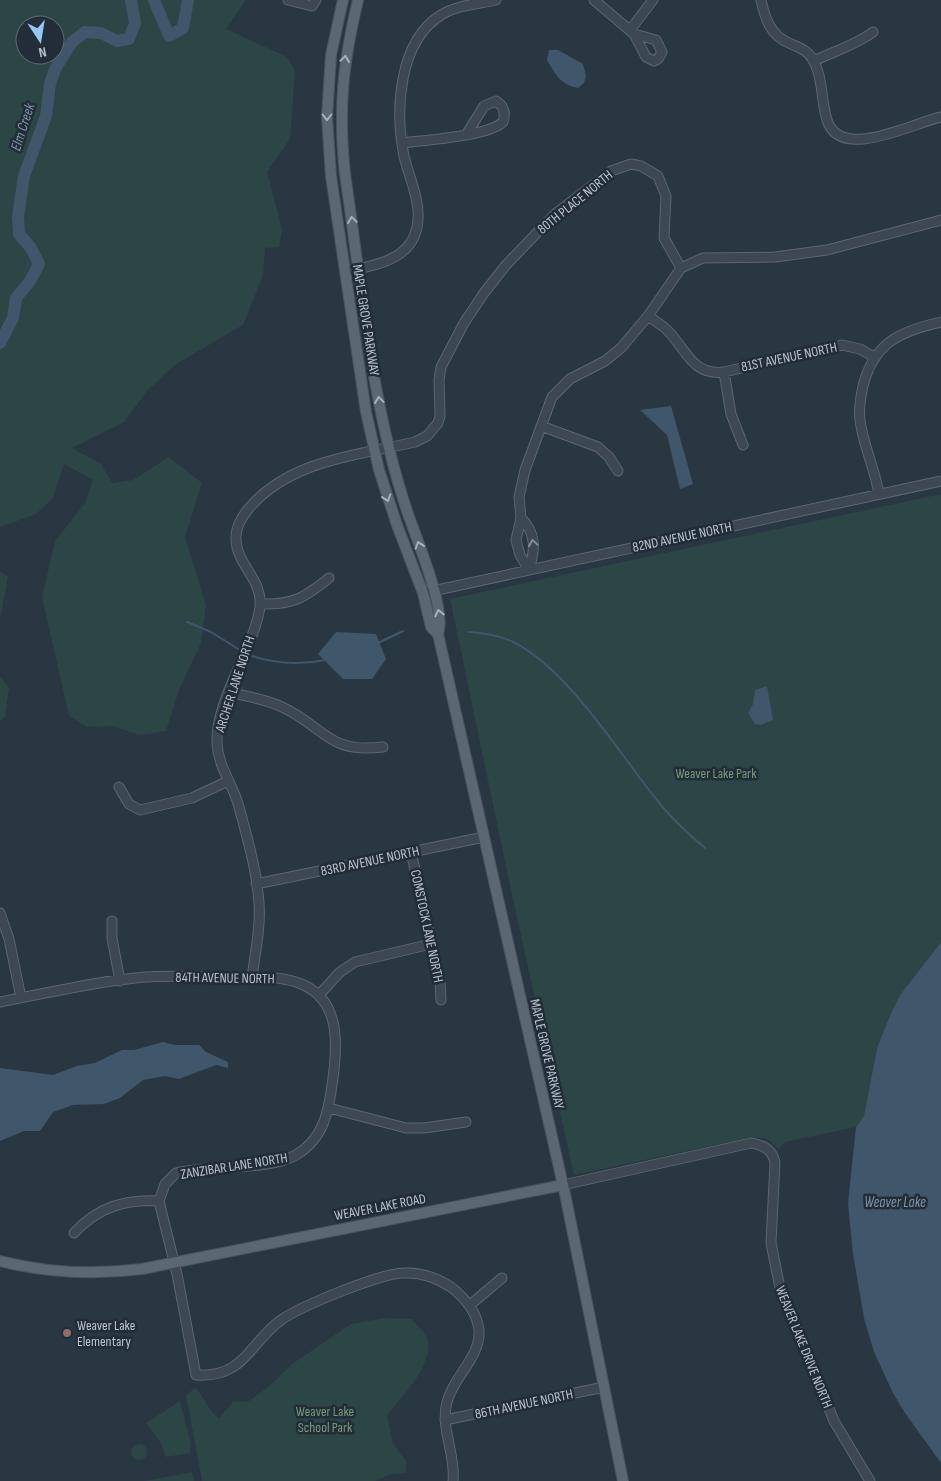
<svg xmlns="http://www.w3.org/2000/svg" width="941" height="1481" font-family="'Sofia Sans Condensed',sans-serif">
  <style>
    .green { fill: #2c4545; fill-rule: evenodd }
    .water { fill: #40566b }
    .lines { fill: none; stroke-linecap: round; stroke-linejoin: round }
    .stream { stroke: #40566b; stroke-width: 2 }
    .river { stroke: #40566b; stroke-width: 12 }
    .minor-casing { stroke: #5b6670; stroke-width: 11 }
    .major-casing { stroke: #4a545f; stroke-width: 12 }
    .minor { stroke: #3d4852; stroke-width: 9 }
    .major { stroke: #5b6772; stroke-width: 10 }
    .oneway { stroke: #a7b1ba }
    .oneway2 { stroke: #828c95 }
    .education-dot { fill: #8d6e63; stroke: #222d38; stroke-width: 2 }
    .labels { text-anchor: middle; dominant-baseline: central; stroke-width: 5; stroke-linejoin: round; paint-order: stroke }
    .street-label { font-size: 14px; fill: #bac3cc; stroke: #222d38 }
    .park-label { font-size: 14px; fill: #739c78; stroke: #222d38 }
    .poi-label { font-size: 14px; fill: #bac3cc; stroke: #222d38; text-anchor: start }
    .water-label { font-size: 15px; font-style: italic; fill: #7d96ad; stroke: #222d38 }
  </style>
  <rect width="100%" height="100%" fill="#293743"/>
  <path class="green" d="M0,0h246l-20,29 61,28 8,14 -5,68 -23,33 15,57 -3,18 -14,1 -2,27 -20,50 -67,39 -29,27 -23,31 -52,26 29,16 11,19 21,-3 36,-23 33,26 -17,54 21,68 -5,38 -22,47 -13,41 -26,4 -28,-9 -24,1 -19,-11 -27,-119 13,-56 30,-38 8,-23 -29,-16 -11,34 -17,16 -36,13zM25,25h30v30h-30z
    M941,494v448l-41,53 -9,18 -14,35 -13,68 -8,11 -71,15 -7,7 -11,-10 -14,-2 -179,38 -65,-294 -59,-282z
    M0,571l8,6 -8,43z
    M0,676l9,12 -4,29 -5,4z
    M384,1318l28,1c5,7 15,14 16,22 4,26 -27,56 -41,75l6,28 13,17v12l-14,1 -17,7h-173l-16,-86 9,-7c10,9 12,22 24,30l14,-16 16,-1 22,-16 21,-21 59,-40z
    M180,1401l11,43 -1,9 -24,4 -5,-14 -15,-20z
    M131 1452a8 8 0 1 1 16 0a8 8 0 1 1-16 0Z
    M192,1472l2,9h-49z"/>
  <path class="water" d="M549,50h9l25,14 3,12 -2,7 -6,5c-17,-3 -23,-14 -31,-28z
    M671,406l22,78 -13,5 -13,-54 -27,-25z
    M336,632l40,2 10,25 -14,20h-29l-25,-25z
    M767,686l6,34 -12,5 -6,-1 -7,-11 5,-9 2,-14z
    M941,942v521l-36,-50 -12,-20 -19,-41 -10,-34 -11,-64 -5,-51 8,-76 8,-11 13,-68 14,-35 9,-18z
    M163,1042l12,3h24l7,7 22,10v6l-12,-3 -37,14 -14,-3 -22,4 -23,18 -16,6 -31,1 -20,7 -13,19h-16l-24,10v-73l53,7 24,-9 18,-3 27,-13h12z"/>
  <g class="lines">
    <path class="stream" d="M187,622l24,10 32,20
      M469,632c15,1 30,3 44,10 54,26 106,111 143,157 14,18 31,34 49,49
      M378,643l25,-12
      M247,654c25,10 53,11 79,6"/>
    <path class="river" d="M154,0l15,36 14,-8 5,-28
      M0,343l13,-25 3,-20 14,-17 9,-17 -8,-16 -12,-14 -1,-18 6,-40 22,-60 4,-32 5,-15 17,-27 13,-10 16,1 16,8 12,-2 6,-16 -4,-23"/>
    <defs>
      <path id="minor" d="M288,0l24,6 4,-6
        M594,0l40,34 12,23 8,4 4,-2 4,-7 -6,-12 -22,-6
        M761,0c4,18 9,35 28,43 9,4 19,7 24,17 10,17 8,41 14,60 13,42 86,3 114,-3
        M630,30l23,-30
        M814,61c20,-10 42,-16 59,-29
        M402,143c23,-3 87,-7 101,-21 3,-9 1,-16 -7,-21l-12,5 -18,29
        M345,271c35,-6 76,-13 73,-60 -1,-19 -10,-37 -14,-55 -9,-45 -6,-114 37,-141 16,-10 37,-11 55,-15
        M648,316c7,5 16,10 22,17 17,19 24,43 54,39l118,-27 18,4 14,8
        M724,372l7,42 12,31
        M541,426l57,21 11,10 9,14
        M879,494c-4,-25 -16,-49 -19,-74 -2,-12 1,-23 3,-34 11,-44 38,-55 78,-64
        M521,518c16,16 14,32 8,52
        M529,570l-9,-15 -4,-15 5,-22 -2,-21 6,-27 27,-73 18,-18 35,-18 16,-13 27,-32 33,-48 22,-10 72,-1 52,-7 114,-30
        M428,592l513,-111
        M260,604c33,1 44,-6 69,-26
        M230,692c17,5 36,7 52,15 42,19 45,47 101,40
        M119,787l10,17 11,6 52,-12 36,-17
        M411,852l29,129 1,19
        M256,884l228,-47
        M0,913l9,26 12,59
        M112,921v17l8,43
        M252,978c3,-25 9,-51 7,-75 -2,-32 -12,-66 -20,-96 -6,-23 -21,-40 -22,-64 -2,-42 37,-95 43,-136 3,-27 -23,-42 -24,-67 -1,-13 6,-24 14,-33 41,-47 108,-52 165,-65l12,-6 11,-13 2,-7 -1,-36 2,-13 23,-44 20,-30 22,-28 49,-51 56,-43 20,-7 10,2 17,10 8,20 -2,42 17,30
        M319,995l21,-23 15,-10 76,-18
        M0,1002c48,-9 97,-21 145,-25 28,-2 56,0 84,0 22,1 46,-2 67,5 44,14 42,59 37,96 -4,31 -8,60 -37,77 -30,17 -85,9 -120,18l-11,11 -6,17 18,73 19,101c49,3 53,-32 85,-55 20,-14 100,-47 123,-47 17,-1 33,5 47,14 14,11 26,25 28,43 2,27 -26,47 -32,72 -7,27 9,52 6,79
        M329,1108l77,20h18l42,-6
        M563,1185l188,-42c12,2 21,6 24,19l-4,81 9,45 54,133 36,60
        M74,1233c24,-26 51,-34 85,-32
        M470,1305l32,-27
        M445,1420l159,-33"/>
      <path id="major" d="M343,0l-12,55 -4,62 4,59 14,95 21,141 13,58 18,55 26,68 8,34 7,7 127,560 58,287
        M358,0c-15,63 -20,109 -13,174 17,114 26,231 63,340 9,26 39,97 30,120
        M0,1261c47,12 94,14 142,8l421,-84"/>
    </defs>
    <use href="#minor" class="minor-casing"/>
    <use href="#major" class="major-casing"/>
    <use href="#minor" class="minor"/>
    <use href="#major" class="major"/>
  </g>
  <defs><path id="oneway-chevron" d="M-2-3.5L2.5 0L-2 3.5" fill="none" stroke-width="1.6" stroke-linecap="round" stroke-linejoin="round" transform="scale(1.25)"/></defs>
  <g class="oneway">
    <use href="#oneway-chevron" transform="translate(345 59) rotate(-82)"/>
    <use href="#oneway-chevron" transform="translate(327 117) rotate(90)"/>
    <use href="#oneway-chevron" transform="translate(352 220) rotate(-98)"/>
    <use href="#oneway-chevron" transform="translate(379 400) rotate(-98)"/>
    <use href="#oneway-chevron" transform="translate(387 498) rotate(71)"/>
    <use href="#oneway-chevron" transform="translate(419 545) rotate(-109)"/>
    <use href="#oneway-chevron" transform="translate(439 613) rotate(-103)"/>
  </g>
  <use class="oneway2" href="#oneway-chevron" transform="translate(533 543) rotate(-98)"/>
  <circle class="education-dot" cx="67" cy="1333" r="5"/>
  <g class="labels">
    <g class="street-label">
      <text transform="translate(575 202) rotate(-39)">80TH PLACE NORTH</text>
      <text transform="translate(366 320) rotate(81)">MAPLE GROVE PARKWAY</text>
      <text transform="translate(789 357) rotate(-12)">81ST AVENUE NORTH</text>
      <text transform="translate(682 537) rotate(-12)">82ND AVENUE NORTH</text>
      <text transform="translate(235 684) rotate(-72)">ARCHER LANE NORTH</text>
      <text transform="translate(370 861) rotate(-12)">83RD AVENUE NORTH</text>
      <text transform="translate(427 926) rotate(78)">COMSTOCK LANE NORTH</text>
      <text transform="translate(225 978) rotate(1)">84TH AVENUE NORTH</text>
      <text transform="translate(547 1054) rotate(77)">MAPLE GROVE PARKWAY</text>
      <text transform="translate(234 1166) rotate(-9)">ZANZIBAR LANE NORTH</text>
      <text transform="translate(380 1207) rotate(-11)">WEAVER LAKE ROAD</text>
      <text transform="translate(804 1347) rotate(68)">WEAVER LAKE DRIVE NORTH</text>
      <text transform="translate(524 1404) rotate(-12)">86TH AVENUE NORTH</text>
    </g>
    <g class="park-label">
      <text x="716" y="773">Weaver Lake Park</text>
      <text x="325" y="1411">Weaver Lake<tspan x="325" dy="16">School Park</tspan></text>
    </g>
    <g class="poi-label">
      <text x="77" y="1325">Weaver Lake<tspan x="77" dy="16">Elementary</tspan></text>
    </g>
    <g class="water-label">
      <text transform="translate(23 127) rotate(-72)">Elm Creek</text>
      <text x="895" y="1202">Weaver Lake</text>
    </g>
  </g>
  <g transform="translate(40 40) rotate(168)"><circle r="24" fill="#222d38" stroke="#5f6973"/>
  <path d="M0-4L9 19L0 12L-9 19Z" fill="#98c5f4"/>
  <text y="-8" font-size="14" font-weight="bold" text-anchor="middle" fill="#bac3cc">N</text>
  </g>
</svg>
